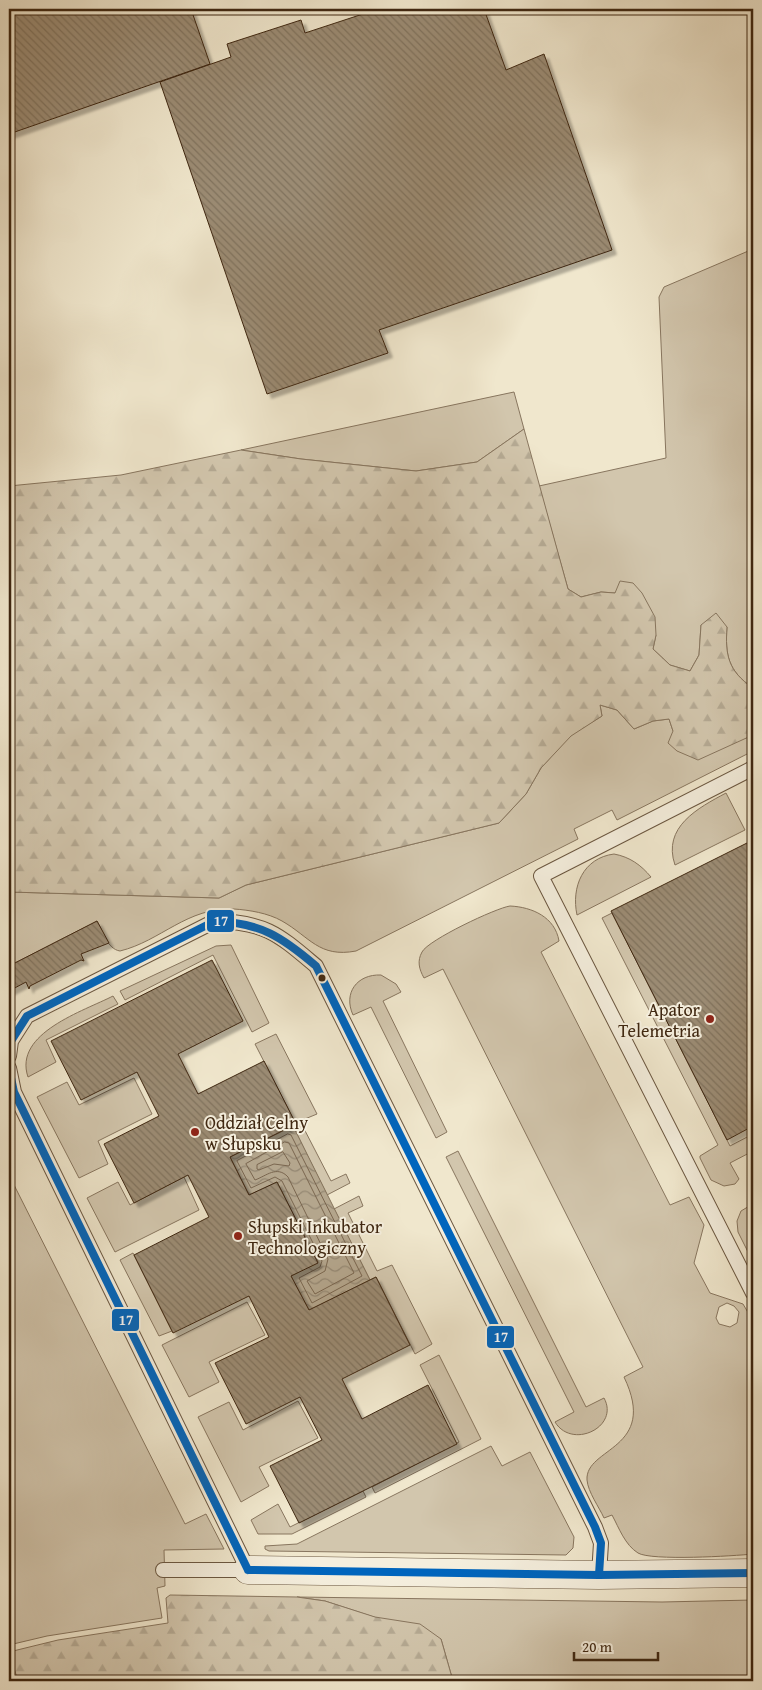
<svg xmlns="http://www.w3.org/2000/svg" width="762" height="1690" font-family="'Gentium Book Plus',serif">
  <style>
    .grass { fill: #d2c6ad; stroke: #88765f; fill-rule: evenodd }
    .forest { fill: url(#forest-firs); stroke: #88765f }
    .water { fill: url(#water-waves); stroke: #85735b }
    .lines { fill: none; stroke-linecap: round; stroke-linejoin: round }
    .shore { stroke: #7a664f; stroke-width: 1 }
    .building { fill: url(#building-back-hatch); stroke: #3f2711; filter: url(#shadow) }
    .service-casing { stroke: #6b5740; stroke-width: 16 }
    .minor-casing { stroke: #6b5740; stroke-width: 29 }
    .service { stroke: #f5efde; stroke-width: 14 }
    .minor { stroke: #f5efde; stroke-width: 28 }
    .bus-1-casing { stroke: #f5efde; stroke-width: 11 }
    .bus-1 { stroke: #0065bd; stroke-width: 8 }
    .bus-dot { fill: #3f2711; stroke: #f5efde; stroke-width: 2 }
    .poi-dot { fill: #8f2418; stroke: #f5efde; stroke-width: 2 }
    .labels { text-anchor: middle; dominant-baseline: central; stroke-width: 4; stroke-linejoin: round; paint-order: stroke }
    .poi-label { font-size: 18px; fill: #3f2711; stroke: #f5efde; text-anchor: start }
    .line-badge { stroke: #f5efde; stroke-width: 2 }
    .badge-label { font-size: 14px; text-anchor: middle; font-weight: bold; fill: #fff }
  </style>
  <defs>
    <pattern id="forest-firs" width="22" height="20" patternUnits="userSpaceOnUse" patternTransform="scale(1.25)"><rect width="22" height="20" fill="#d2c6ad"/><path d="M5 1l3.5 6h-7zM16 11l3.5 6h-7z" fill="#b5aa94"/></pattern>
    <pattern id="water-waves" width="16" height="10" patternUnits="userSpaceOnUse" patternTransform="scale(1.25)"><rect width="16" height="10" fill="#b4a68d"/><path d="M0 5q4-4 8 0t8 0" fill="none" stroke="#948772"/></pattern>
    <pattern id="building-back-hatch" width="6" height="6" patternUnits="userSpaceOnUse" patternTransform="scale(1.25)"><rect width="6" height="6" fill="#9b8b73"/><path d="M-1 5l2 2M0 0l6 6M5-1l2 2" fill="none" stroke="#80725d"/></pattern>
    <filter id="shadow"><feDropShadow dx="4.5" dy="4.5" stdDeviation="1" flood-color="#0004"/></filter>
  </defs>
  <rect width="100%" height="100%" fill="#f0e7cd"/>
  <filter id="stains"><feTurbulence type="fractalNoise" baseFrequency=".004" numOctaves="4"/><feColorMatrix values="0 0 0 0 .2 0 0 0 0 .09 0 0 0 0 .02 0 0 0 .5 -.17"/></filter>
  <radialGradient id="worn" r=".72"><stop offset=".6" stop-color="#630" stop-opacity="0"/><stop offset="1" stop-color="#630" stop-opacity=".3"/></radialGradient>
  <path class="grass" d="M753,249v439c-25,-17 -28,-33 -26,-61l-26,-2 -2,30 -9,16 -20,-6 -17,-16 3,-14 -41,-42 -14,-1 -20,5 -13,-8 -29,-103 127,-28 -7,-161 5,-10z
    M514,392l10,37 -47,33 -61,9 -115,-12 -60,-9z
    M600,705l17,5 17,19 19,-8 16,-2 4,12 80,4v16l-136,69 -5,-10 -38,19 4,10 -222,112c-37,7 -46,-14 -74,-30 -14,-8 -33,-11 -48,-12 -47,-2 -73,32 -114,42 -13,-2 -17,-20 -23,-30l-88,45v-74l210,6 27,-13 253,-62 27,-29 15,-26 30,-33 31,-19z
    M726,793l19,37 -70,35c-13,-38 23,-57 51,-72z
    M614,854c16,3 27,11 37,23l-74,38c-6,-28 6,-57 37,-61z
    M510,906c22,1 45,11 49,35l-18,11 129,253 19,-8 15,28 -10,38 16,30 33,11 10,17v233c-19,2 -102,7 -115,-1 -13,-8 -19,-25 -26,-38l-8,3c-5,-11 -16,-26 -17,-38 -2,-33 72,-30 37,-103l19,-10 -200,-398 -19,9c-5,-9 -7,-17 -2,-26 6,-12 74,-44 88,-46zM727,1303l7,3 5,6 -2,11 -7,4 -11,-3 -3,-6 3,-11z
    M612,913l118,233 21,-11 2,4v12l-23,12 9,16 -4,5 -11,2 -13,-6 -11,-22v-2l18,-11 -116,-227z
    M231,945l38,78 -17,9 -39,-77 -88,45 -5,-9 96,-45z
    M381,975l15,9 5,8 -18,9 64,131 -11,6 -65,-131 -18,8c-10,-22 4,-41 28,-40z
    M113,996l5,8 -72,36 10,22 -28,15c-15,-44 56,-66 85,-81z
    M276,1034l41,80 -17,7 31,60 15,-7 4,9 -23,12 -34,-69 3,-2 -41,-80z
    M134,1078l18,36 -54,27 10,23 -29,14 -42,-81 30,-15 12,23z
    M458,1151l128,256 18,-9c16,29 -32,52 -49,24l19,-10 -128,-255z
    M9,1175l176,349 21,-10 18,35 -60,1 1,36 -8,2 5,30 -115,18 -38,9z
    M184,1177l15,33 -84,42 -28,-54 31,-16 12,23z
    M359,1196l4,10 -15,7 29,58 15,-6 40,79 -17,10 -39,-77 -6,3 -36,-71z
    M751,1205l2,3v54l-15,-30 -1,-11 4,-10z
    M133,1253l39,78 -13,5 -39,-76z
    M247,1302l18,33 -56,27 10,20 -30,15 -27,-52z
    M439,1355l42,84 -106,54 -3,-6 87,-45 -39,-77z
    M298,1401l20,37 -59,29 10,19 -28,16 -43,-85 31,-15 14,28z
    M491,1446l11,20 28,-14 44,85 -1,11 -7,7 -297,-4 -4,-2v-3l32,-2z
    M363,1491l3,6 -74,37h-34l-7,-14 27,-16 12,23z
    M297,1597l365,5 91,-2v81h-300l-12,-42 -116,-38z"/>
  <path class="forest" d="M524,429l44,160 13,8 20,-5 14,1 5,-12 13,2 9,10 13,24 1,18 -3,14 17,16 20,6 9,-16 2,-30 15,-12 11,14c-2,28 1,44 26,61v47l-55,25 -21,-9 -9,-8 5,-12 -4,-12 -16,2 -19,8 -17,-19 -17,-5 2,11 -31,20 -30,32 -15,26 -27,29 -253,62 -27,13 -210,-6v-406l112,-11 120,-25 60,9 115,12 61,-9z
    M170,1595l127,2 28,4 50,16 45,7 21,15 12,42h-435l-9,-29 49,-12 110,-17 -2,-25z"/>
  <path class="water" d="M293,1126l77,154 -61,30 -18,-34 27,-14 -41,-80 -28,13 -19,-38z"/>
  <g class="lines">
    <path class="shore" d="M288,1134l3,1 71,141 -50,27 -13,-25 21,-11 2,-6 -40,-80 -7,-4 -24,11 -14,-27z
      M285,1142l4,1 65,130 -39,21 -8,-13 18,-10 3,-12 -40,-82c-11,-12 -22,-1 -33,3l-9,-16z
      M283,1152l7,11 -1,3 -15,-2 -15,6 -2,-1v-4z"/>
  </g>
  <path class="building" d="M9,9h182l19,55 -201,70z
    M378,9h106l22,61 38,-16 68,196 -233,80 9,23 -121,41 -107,-312 71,-25 -4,-13 74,-24 4,13z
    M753,840v286l-26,14 -116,-229z
    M97,921l12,22 -28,11 3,7 -3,-1 -51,26 -1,3 -3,-7 -17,9v-25z
    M212,960l31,61 -65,33 20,40 66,-33 32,63 -66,33 19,38 28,-13 41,81 -27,13 18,34 67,-33 34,68 -68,34 20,40 66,-34 29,59 -158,79 -29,-57 52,-26 -22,-43 -54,27 -31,-61 54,-26 -20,-41 -76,37 -39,-78 75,-38 -21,-42 -54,28 -30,-59 55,-28 -22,-44 -56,28 -30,-59z"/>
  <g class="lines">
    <defs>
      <path id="service" d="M753,768l-212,108 212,417
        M9,1056l2,-15 16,-25 188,-95c51,1 64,14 101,45l279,561 6,16 -2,32
        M9,1068l5,24 234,478h-85"/>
      <path id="minor" d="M248,1570l351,5 154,-2"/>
    </defs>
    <use href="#service" class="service-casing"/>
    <use href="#minor" class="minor-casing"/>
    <use href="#service" class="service"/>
    <use href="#minor" class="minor"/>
    <defs>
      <path id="bus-1" d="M9,1056l2,-15 16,-25 188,-95c46,2 67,16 101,45l279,561 6,16 -2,32
        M9,1068l5,24 234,478
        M248,1570l351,5 154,-2"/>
    </defs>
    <use href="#bus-1" class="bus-1-casing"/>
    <use href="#bus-1" class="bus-1"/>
  </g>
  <circle class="bus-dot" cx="322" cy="978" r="4.5"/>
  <g class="poi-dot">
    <circle cx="710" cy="1019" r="5"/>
    <circle cx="195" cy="1132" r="5"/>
    <circle cx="238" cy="1236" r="5"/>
  </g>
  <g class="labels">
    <g class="poi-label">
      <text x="700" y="1009" text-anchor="end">Apator<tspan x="700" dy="21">Telemetria</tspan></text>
      <text x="205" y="1122">Oddział Celny<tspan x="205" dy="21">w Słupsku</tspan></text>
      <text x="248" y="1226">Słupski Inkubator<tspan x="248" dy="21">Technologiczny</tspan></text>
    </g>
  </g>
  <g class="line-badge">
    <rect x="206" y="909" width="29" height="24" rx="5" fill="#0065bd"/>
    <rect x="111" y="1308" width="29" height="24" rx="5" fill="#0065bd"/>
    <rect x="486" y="1325" width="29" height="24" rx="5" fill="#0065bd"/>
  </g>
  <g class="badge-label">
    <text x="221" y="926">17</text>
    <text x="126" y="1325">17</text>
    <text x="501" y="1342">17</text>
  </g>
  <rect width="762" height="1690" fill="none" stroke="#f0e7cd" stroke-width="30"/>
  <rect x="10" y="10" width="742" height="1670" fill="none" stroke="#3f2711" stroke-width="2.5"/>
  <rect x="15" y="15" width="732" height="1660" fill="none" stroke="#3f2711"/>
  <path d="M574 1652v8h84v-8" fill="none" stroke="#3f2711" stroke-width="2.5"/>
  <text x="582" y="1652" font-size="15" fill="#3f2711" stroke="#f5efde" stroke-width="4" paint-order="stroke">20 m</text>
  <rect width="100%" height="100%" filter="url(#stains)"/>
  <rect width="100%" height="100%" fill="url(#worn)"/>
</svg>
